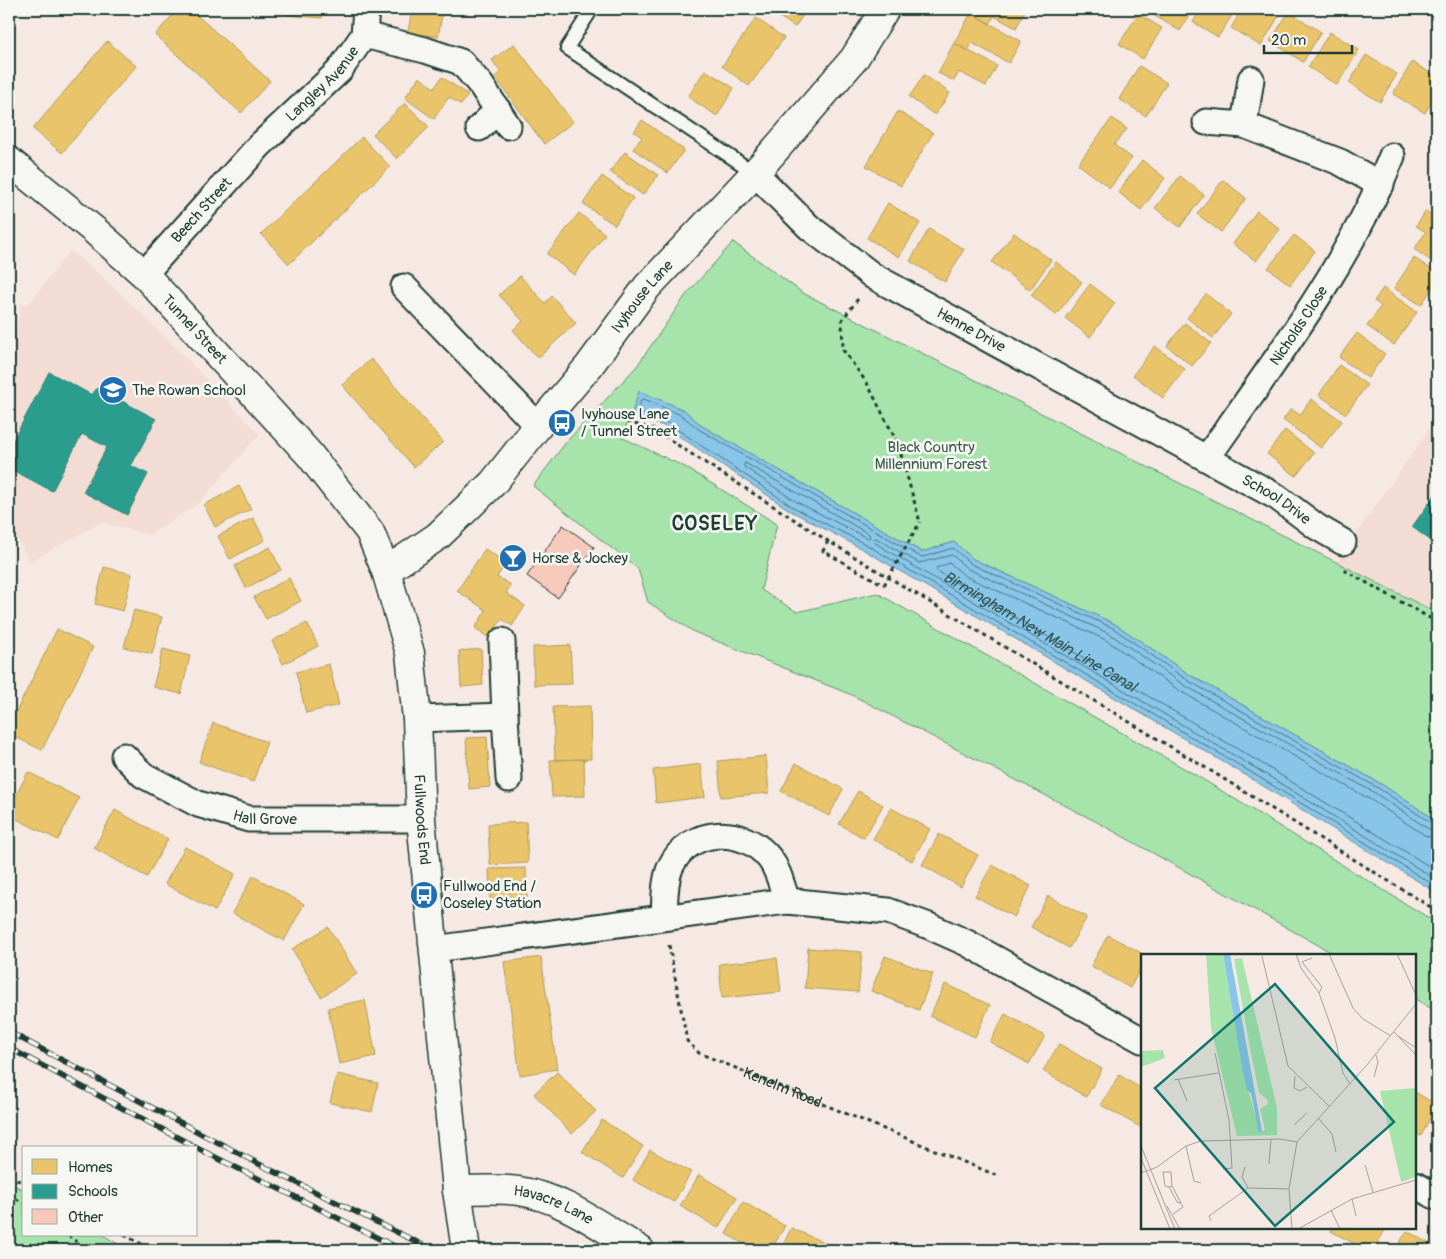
<svg xmlns="http://www.w3.org/2000/svg" width="1446" height="1259" font-family="Pangolin,sans-serif">
  <style>
    .built { fill: #f2dcd3 }
    .green { fill: #a6e4ab; stroke: #629070 }
    .water { fill: #89c5e9; stroke: #5f8fa1 }
    .homes { fill: #e9c46a; stroke: #ac9c5a }
    .schools { fill: #2a9d8f; stroke: #278074 }
    .lines { fill: none; stroke-linecap: round; stroke-linejoin: round }
    .shore { stroke: #49737c; stroke-width: 1 }
    .building { fill: #f7c9bb; stroke: #1f3d34 }
    .service-casing { stroke: #1f3d34; stroke-width: 16 }
    .minor-casing { stroke: #1f3d34; stroke-width: 29 }
    .tertiary-casing { stroke: #1f3d34; stroke-width: 31 }
    .secondary-casing { stroke: #1f3d34; stroke-width: 31 }
    .path { stroke: #1f3d34; stroke-width: 3; stroke-dasharray: 4 4; stroke-linecap: butt }
    .service { stroke: #f6f6f2; stroke-width: 12 }
    .minor { stroke: #f6f6f2; stroke-width: 25 }
    .tertiary { stroke: #f6f6f2; stroke-width: 28 }
    .secondary { stroke: #f6f6f2; stroke-width: 28 }
    .rail-casing { stroke: #1f3d34; stroke-width: 5.5 }
    .rail { stroke: #f6f6f2; stroke-width: 4; stroke-dasharray: 11; stroke-linecap: butt }
    .path-bridge { stroke: #1f3d34; stroke-width: 3; stroke-dasharray: 4 4; stroke-linecap: butt }
    .labels { text-anchor: middle; dominant-baseline: central; stroke-width: 5; stroke-linejoin: round; paint-order: stroke }
    .street-label { font-size: 15px; fill: #1f3d34; stroke: #f6f6f2 }
    .poi-label { font-size: 15px; fill: #1f3d34; stroke: #f6f6f2; text-anchor: start }
    .park-label { font-size: 15px; fill: #3a5e4c; stroke: #f6f6f2 }
    .water-label { font-size: 16px; font-style: italic; fill: #345858; stroke: #f6f6f2 }
    .district-label { font-size: 20px; font-weight: bold; letter-spacing: 1px; fill: #1f3d34; stroke: #f6f6f2 }
    .inset-road { fill: none; stroke: #a0a49c; stroke-width: 1 }
    .view { fill: #0f766e; fill-opacity: 0.15; stroke: #0f766e; stroke-width: 2.5 }
    .inset-edge { fill: none; stroke: #1f3d34; stroke-width: 2.5 }
  </style>
  <rect width="100%" height="100%" fill="#f6e8e2"/>
  <filter id="ink" filterUnits="userSpaceOnUse"><feTurbulence type="fractalNoise" baseFrequency=".02" numOctaves="2"/><feDisplacementMap in="SourceGraphic" scale="10" xChannelSelector="R" yChannelSelector="G"/><feConvolveMatrix kernelMatrix="1 2 1 2 8 2 1 2 1" color-interpolation-filters="sRGB"/></filter>
  <g filter="url(#ink)">
    <path class="built" d="M70,251l30,24 36,34 38,37 85,88 -59,68 -51,33 -47,-13 -72,39 -21,-37v-193l11,-16v-10l9,-1z
      M1437,418v195l-101,-50z"/>
    <path class="green" d="M733,242l70,51 634,320v208l-56,-37 -191,-109 -75,-51 -142,-65 -19,-17 -32,10 -220,-126 -18,-16 -45,-19v13l-8,12 -10,21 64,30 92,57 -16,66 36,22 80,-19 317,181 243,149v89l-22,-13v-44h-79l-239,-133 -245,-127 -158,-63 -46,-30 -10,-33 -105,-83 34,-45 70,-75 49,-71z
      M9,1183l15,7v45h79l25,15h-119z"/>
    <path class="water" d="M639,391l45,19 18,16 220,126 32,-10 19,17 142,65 75,51 191,109 56,37v72l-190,-117 -233,-138 -150,-88 -73,-39 -127,-85 -33,-10z"/>
    <path class="homes" d="M178,9h12l80,72 -29,32 -86,-78z
      M287,9h36l-1,9 -35,-3z
      M412,9h31l-5,28 -30,-5z
      M767,9h40l-12,18z
      M973,9h53l-10,19 -22,-12 -4,8 -19,-11z
      M1143,9h50l-13,22z
      M1201,9h35l-18,28 -25,-15z
      M1242,9h29l9,5 -19,32 -30,-18z
      M1289,12l32,20 -18,30 -33,-21z
      M971,13l50,28 -12,22 -37,-20 -4,8 -14,-8z
      M1138,14l24,14 -19,31 -24,-15z
      M756,18l28,20 -35,48 -27,-20z
      M1330,32l29,18 -22,35 -29,-18z
      M107,41l29,25 -74,87 -29,-24z
      M954,43l43,23 -11,20 -27,-14 -5,9 -16,-8z
      M514,44l59,78 -29,22 -49,-67 6,-5 -9,-12z
      M1366,55l31,19 -17,28 -31,-19z
      M1412,62l25,15v16l-12,20 -32,-19z
      M1139,66l28,17 -21,33 -27,-17z
      M705,70l29,18 -17,28 -29,-19z
      M924,75l26,18 -15,22 -26,-18z
      M419,77l15,11 8,-11 26,18 -7,10 -12,-8 -15,22 -29,-21z
      M405,103l24,24 -32,32 -24,-25z
      M898,111l35,22 -32,53 -35,-20z
      M1112,118l15,11 -13,16 18,13 -22,30 -32,-24z
      M642,120l42,30 -16,23 -35,-24 9,-12 -8,-5z
      M362,137l28,30 -101,97 -28,-30z
      M625,152l33,23 -15,20 -33,-23z
      M1142,160l23,18 -24,32 -23,-18z
      M602,176l31,22 -18,27 -32,-21z
      M1180,176l24,19 -24,32 -25,-19z
      M1223,180l23,18 -25,34 -24,-18z
      M888,203l32,20 -21,34 -32,-19z
      M1257,211l23,18 -24,32 -23,-17z
      M1426,211l11,8v46l-23,-16 12,-17 -10,-6z
      M579,213l26,21 -31,41 -27,-21z
      M929,229l35,20 -19,33 -35,-21z
      M1014,233l37,27 -21,30 -38,-28z
      M1294,235l21,16 -25,34 -22,-17z
      M1414,258l23,15v8l-16,24 -27,-17z
      M1056,262l26,20 -26,33 -25,-20z
      M520,276l25,27 7,-7 24,27 -38,35 -25,-28 10,-9 -24,-26z
      M1090,284l25,19 -25,34 -25,-19z
      M1383,288l34,24 -23,33 -27,-19 14,-20 -7,-5z
      M1206,294l25,20 -18,24 -26,-20z
      M1185,323l26,20 -19,23 -25,-20z
      M1357,333l28,21 -17,24 -29,-21z
      M1155,346l30,23 -22,29 -30,-23z
      M371,359l72,83 -29,25 -72,-82z
      M1339,365l28,20 -21,29 -27,-19z
      M1311,399l31,22 -21,27 -38,-28 8,-11 9,6z
      M1285,430l29,23 -18,23 -29,-22z
      M239,486l12,23 -36,18 -11,-22z
      M253,518l12,22 -35,19 -12,-23z
      M270,547l11,23 -35,18 -11,-22z
      M485,549l21,14 -9,14 14,8 -5,8 19,13 -13,20 -10,-7 -13,19 -14,-10 11,-18 -29,-19z
      M104,567l28,7 -9,37 -28,-7z
      M289,578l12,23 -35,18 -12,-22z
      M134,610l28,7 -10,37 -28,-7z
      M307,623l11,23 -35,18 -11,-23z
      M57,629l36,18 -51,103 -33,-16v-8z
      M570,645l2,39 -38,1 -1,-38z
      M163,649l27,7 -9,38 -28,-7z
      M481,649l2,36 -22,2 -2,-36z
      M329,664l10,41 -33,8 -10,-41z
      M590,706l1,53 -36,1 -2,-53z
      M213,723l54,19 -14,40 -54,-20z
      M487,737l3,50 -21,2 -3,-51z
      M766,756l3,37 -48,4 -3,-36z
      M584,759l1,37 -33,1 -2,-37z
      M796,763l47,26 -14,27 -48,-25z
      M701,764l4,33 -49,6 -3,-33z
      M28,772l51,26 -21,42 -49,-25v-6z
      M858,791l25,14 -19,33 -25,-14z
      M891,808l39,21 -18,32 -39,-22z
      M115,810l53,29 -21,38 -53,-29z
      M526,822l2,41 -38,2 -2,-41z
      M939,834l39,21 -17,32 -39,-22z
      M185,847l50,27 -20,37 -50,-27z
      M992,865l39,21 -17,31 -39,-21z
      M526,868l1,30 -37,2 -1,-31z
      M253,876l51,28 -20,37 -52,-28z
      M1048,896l39,21 -18,31 -38,-21z
      M328,927l29,47 -36,23 -29,-48z
      M1108,935l37,20h-3v10l-12,23 -39,-22z
      M808,948l54,4 -4,40 -53,-4z
      M885,956l48,18 -14,36 -48,-19z
      M541,957l16,112 -37,6 -16,-113z
      M777,958l4,34 -59,6 -3,-34z
      M945,984l45,21 -15,32 -45,-21z
      M365,1000l11,56 -37,8 -11,-56z
      M1005,1014l40,22 -16,28 -39,-22z
      M1059,1044l43,25 -16,28 -43,-26z
      M557,1072l39,39 -24,23 -38,-40z
      M337,1074l41,9 -6,29 -42,-9z
      M1119,1075l23,14v39l-41,-23z
      M1415,1092l22,13 -16,31 -6,-3z
      M602,1120l41,26 -20,32 -41,-26z
      M650,1150l41,22 -17,30 -41,-22z
      M699,1175l38,22 -19,31 -38,-22z
      M743,1202l42,24 -14,24h-16l-29,-16z
      M791,1228l43,19 -1,3h-52z
      M1333,1228h53l-12,22h-8l-35,-19z
      M1407,1231l30,17v2h-42z"/>
    <path class="schools" d="M49,372l43,23 5,-7 59,31 -25,47 17,8 -21,41 -44,-23 24,-45 -25,-13 -30,57 -43,-23v-20z
      M1437,492v53l-25,-18z"/>
    <g class="lines">
      <g class="shore">
        <path d="M745,463l124,71 1,3 -3,1 -70,-36 -53,-35z"/>
        <path d="M1437,825l-4,-1 -55,-36 -191,-108 -74,-52 -142,-64 -18,-16 -30,9 -4,-1 -219,-126 -19,-15 -37,-16 -3,1 -3,11 1,2 27,9 127,85 74,38 150,89 232,137 188,116"/>
        <path d="M1437,832l-7,-2 -55,-37 -191,-108 -74,-51 -142,-65 -16,-14 -33,8 -43,-25 -3,1 1,3 14,9 364,215 185,114"/>
        <path id="s1" d="M1437,839l-11,-3 -55,-36 -191,-109 -74,-51 -141,-64 -15,-13 -14,5 1,3 319,189 181,111"/>
      </g>
    </g>
    <path class="building" d="M563,525l31,22 -36,51 -31,-22z"/>
    <g class="lines">
      <defs>
        <path id="service" d="M592,9l-25,39 188,125"/>
        <g id="minor">
          <path d="M364,35l61,15 36,12 20,23 27,41"/>
          <path d="M1206,122l38,3 96,37 41,23"/>
          <path d="M1244,125l7,-46"/>
          <path d="M479,128l19,-18"/>
          <path id="s3" d="M755,173l54,54 64,49 404,221 40,30 26,15"/>
          <path id="s4" d="M144,274l115,-128 80,-75 25,-36 2,-26"/>
          <path d="M404,287l134,139"/>
          <path id="s5" d="M1207,458c67,-96 141,-193 185,-302"/>
          <path d="M502,641l3,75 4,63"/>
          <path d="M417,719l88,-3"/>
          <path id="s6" d="M124,756l19,19 55,29 51,15h172"/>
          <path d="M664,917c1,-17 0,-34 6,-49 18,-41 74,-43 100,-9 9,12 12,28 17,42"/>
          <path d="M434,949l353,-48 101,10 41,15 38,17 175,97"/>
          <path d="M1415,1185l22,12"/>
        </g>
        <g id="tertiary">
          <path id="s7" d="M386,571l52,-35 55,-53 45,-57 51,-60 58,-79 108,-114 99,-114 31,-50"/>
          <path id="s8" d="M457,1190c20,0 42,-2 62,1 45,7 82,36 121,59"/>
        </g>
        <g id="secondary">
          <path id="s9" d="M9,161l85,69 50,44 165,180 61,78 16,39 24,82 7,66 4,100 36,371 9,60"/>
        </g>
      </defs>
      <use href="#service" class="service-casing"/>
      <use href="#minor" class="minor-casing"/>
      <use href="#tertiary" class="tertiary-casing"/>
      <use href="#secondary" class="secondary-casing"/>
      <g class="path">
        <path d="M858,299l-16,21 1,30 24,33 31,61 22,78"/>
        <path d="M627,422l29,8 26,18 146,93 383,230 226,140"/>
        <path d="M828,541l-5,10 61,34"/>
        <path d="M1344,570l93,52"/>
        <path id="s2" d="M669,945l18,96 12,12 299,123"/>
        <path d="M9,1176l15,7"/>
        <path d="M9,1195l15,8"/>
        <path d="M68,1235l19,15"/>
        <path d="M124,1235l29,15"/>
      </g>
      <use href="#service" class="service"/>
      <use href="#minor" class="minor"/>
      <use href="#tertiary" class="tertiary"/>
      <use href="#secondary" class="secondary"/>
      <defs>
        <path id="rail" d="M9,1032l250,132 174,86
          M9,1048l198,105 195,97"/>
      </defs>
      <use href="#rail" class="rail-casing"/>
      <use href="#rail" class="rail"/>
      <path class="path-bridge" d="M884,585l36,-63"/>
    </g>
  </g>
  <defs>
    <symbol id="school-disc" viewBox="-11 -11 22 22"><circle r="9.5" fill="#1f6fb2" stroke="#f6f6f2"/><path d="M0-5L7-2L0 1L-7-2ZM-4 1L0 2.5L4 1V4Q0 6-4 4Z" fill="#fff"/></symbol>
    <symbol id="bus-disc" viewBox="-11 -11 22 22"><circle r="9.5" fill="#1f6fb2" stroke="#f6f6f2"/><path d="M-5-6H5V4H4V6H2V4H-2V6H-4V4H-5ZM-3.5-4V0h7V-4ZM-3.5 1.2v1.5H-2V1.2ZM2 1.2v1.5H3.5V1.2Z" fill="#fff"/></symbol>
    <symbol id="bar-disc" viewBox="-11 -11 22 22"><circle r="9.5" fill="#1f6fb2" stroke="#f6f6f2"/><path d="M-6-5H6L.8 .8V4.5H3.5V6h-7V4.5H-.8V.8Z" fill="#fff"/></symbol>
  </defs>
  <g fill-rule="evenodd">
    <use href="#school-disc" x="97" y="374" width="32" height="32"/>
    <use href="#bus-disc" x="546" y="407" width="32" height="32"/>
    <use href="#bar-disc" x="497" y="542" width="32" height="32"/>
    <use href="#bus-disc" x="408" y="879" width="32" height="32"/>
  </g>
  <g class="labels">
    <g class="street-label">
      <text stroke="none"><textPath href="#s4" startOffset="261">Langley Avenue</textPath></text>
      <text stroke="none"><textPath href="#s4" startOffset="86">Beech Street</textPath></text>
      <text stroke="none"><textPath href="#s7" startOffset="378">Ivyhouse Lane</textPath></text>
      <text stroke="none"><textPath href="#s5" startOffset="161">Nicholds Close</textPath></text>
      <text stroke="none"><textPath href="#s9" startOffset="251">Tunnel Street</textPath></text>
      <text stroke="none"><textPath href="#s3" startOffset="269">Henne Drive</textPath></text>
      <text stroke="none"><textPath href="#s3" startOffset="618">School Drive</textPath></text>
      <text stroke="none"><textPath href="#s6" startOffset="158">Hall Grove</textPath></text>
      <text stroke="none"><textPath href="#s9" startOffset="814">Fullwoods End</textPath></text>
      <text stroke="none"><textPath href="#s2" startOffset="205">Kenelm Road</textPath></text>
      <text stroke="none"><textPath href="#s8" startOffset="99">Havacre Lane</textPath></text>
    </g>
    <g class="poi-label">
      <text x="132" y="390">The Rowan School</text>
      <text x="581" y="414">Ivyhouse Lane<tspan x="581" dy="17">/ Tunnel Street</tspan></text>
      <text x="532" y="558">Horse &amp; Jockey</text>
      <text x="443" y="886">Fullwood End /<tspan x="443" dy="17">Coseley Station</tspan></text>
    </g>
    <g class="park-label">
      <text x="931" y="447">Black Country<tspan x="931" dy="17">Millennium Forest</tspan></text>
    </g>
    <g class="water-label">
      <text stroke="none"><textPath href="#s1" startOffset="699">Birmingham New Main Line Canal</textPath></text>
    </g>
    <g class="district-label">
      <text x="715" y="523">COSELEY</text>
    </g>
  </g>
  <g transform="translate(1141 954)">
    <rect width="275" height="275" fill="#f6e8e2"/>
    <path d="M65,0h17l19,114 18,64 5,-2 -5,-21 8,-5 -1,-5 -8,-6 -9,-45 -16,-89 8,-1 35,150v27l-40,1 -26,-108zM22,96l2,8 -24,9v-16zM275,134v89l-15,5 -21,-91z" fill="#a6e4ab"/>
    <path d="M82,0h7l32,177 -3,2 -8,-40 -4,-3 -5,-22z" fill="#89c5e9"/>
    <path class="inset-road" d="M155,0l5,14 18,25 16,45 8,35 7,11M188,0l24,54 10,11 28,17M256,0l19,41M121,2l26,110 41,40M171,4l-10,4 20,25 -3,6M253,78l22,23M257,82l18,12M74,99l14,67 3,48 -9,1M154,122l-1,12 6,3 7,-4M233,123l4,-15 -2,-7M37,125l9,22M33,126l44,-7M177,164l14,16 4,18M153,171l13,-12M0,192l34,83M45,192l8,35 7,2M0,204l29,71M128,210l2,-25M224,211l8,27M104,213l-3,10 6,11M0,219l16,-6 29,-21 15,-5 79,-2 17,3M28,233l-4,-1 -2,-14h8l1,14M211,245l4,17M26,252l13,23M190,256l9,19M32,260l10,-7 -2,-4 -9,-17 -3,1 8,15 4,1M70,267l-2,-5 39,-28 41,1M151,275l-3,-40 8,-47 69,-76 50,-62M157,275l54,-30 64,-19"/>
    <path class="view" d="M134,30l119,138 -119,104 -120,-138z"/>
    <rect width="275" height="275" class="inset-edge"/>
  </g>
  <rect width="1446" height="1259" fill="none" stroke="#f6f6f2" stroke-width="30"/>
  <rect x="15" y="15" width="1416" height="1229" fill="none" stroke="#1f3d34" stroke-width="2" filter="url(#ink)"/>
  <rect x="22" y="1146" width="175" height="90" fill="#f6f6f2" stroke="#a0aca6"/>
  <rect x="32" y="1159" width="25" height="15" fill="#e9c46a" stroke="#a0aca6"/>
  <text x="68" y="1172" font-size="15" fill="#1f3d34">Homes</text>
  <rect x="32" y="1184" width="25" height="15" fill="#2a9d8f" stroke="#a0aca6"/>
  <text x="68" y="1196" font-size="15" fill="#1f3d34">Schools</text>
  <rect x="32" y="1209" width="25" height="15" fill="#f7c9bb" stroke="#a0aca6"/>
  <text x="68" y="1222" font-size="15" fill="#1f3d34">Other</text>
  <path d="M1264 45v8h88v-8" fill="none" stroke="#1f3d34" stroke-width="2.5"/>
  <text x="1271" y="45" font-size="15" fill="#1f3d34" stroke="#f6f6f2" stroke-width="4" paint-order="stroke">20 m</text>
</svg>
